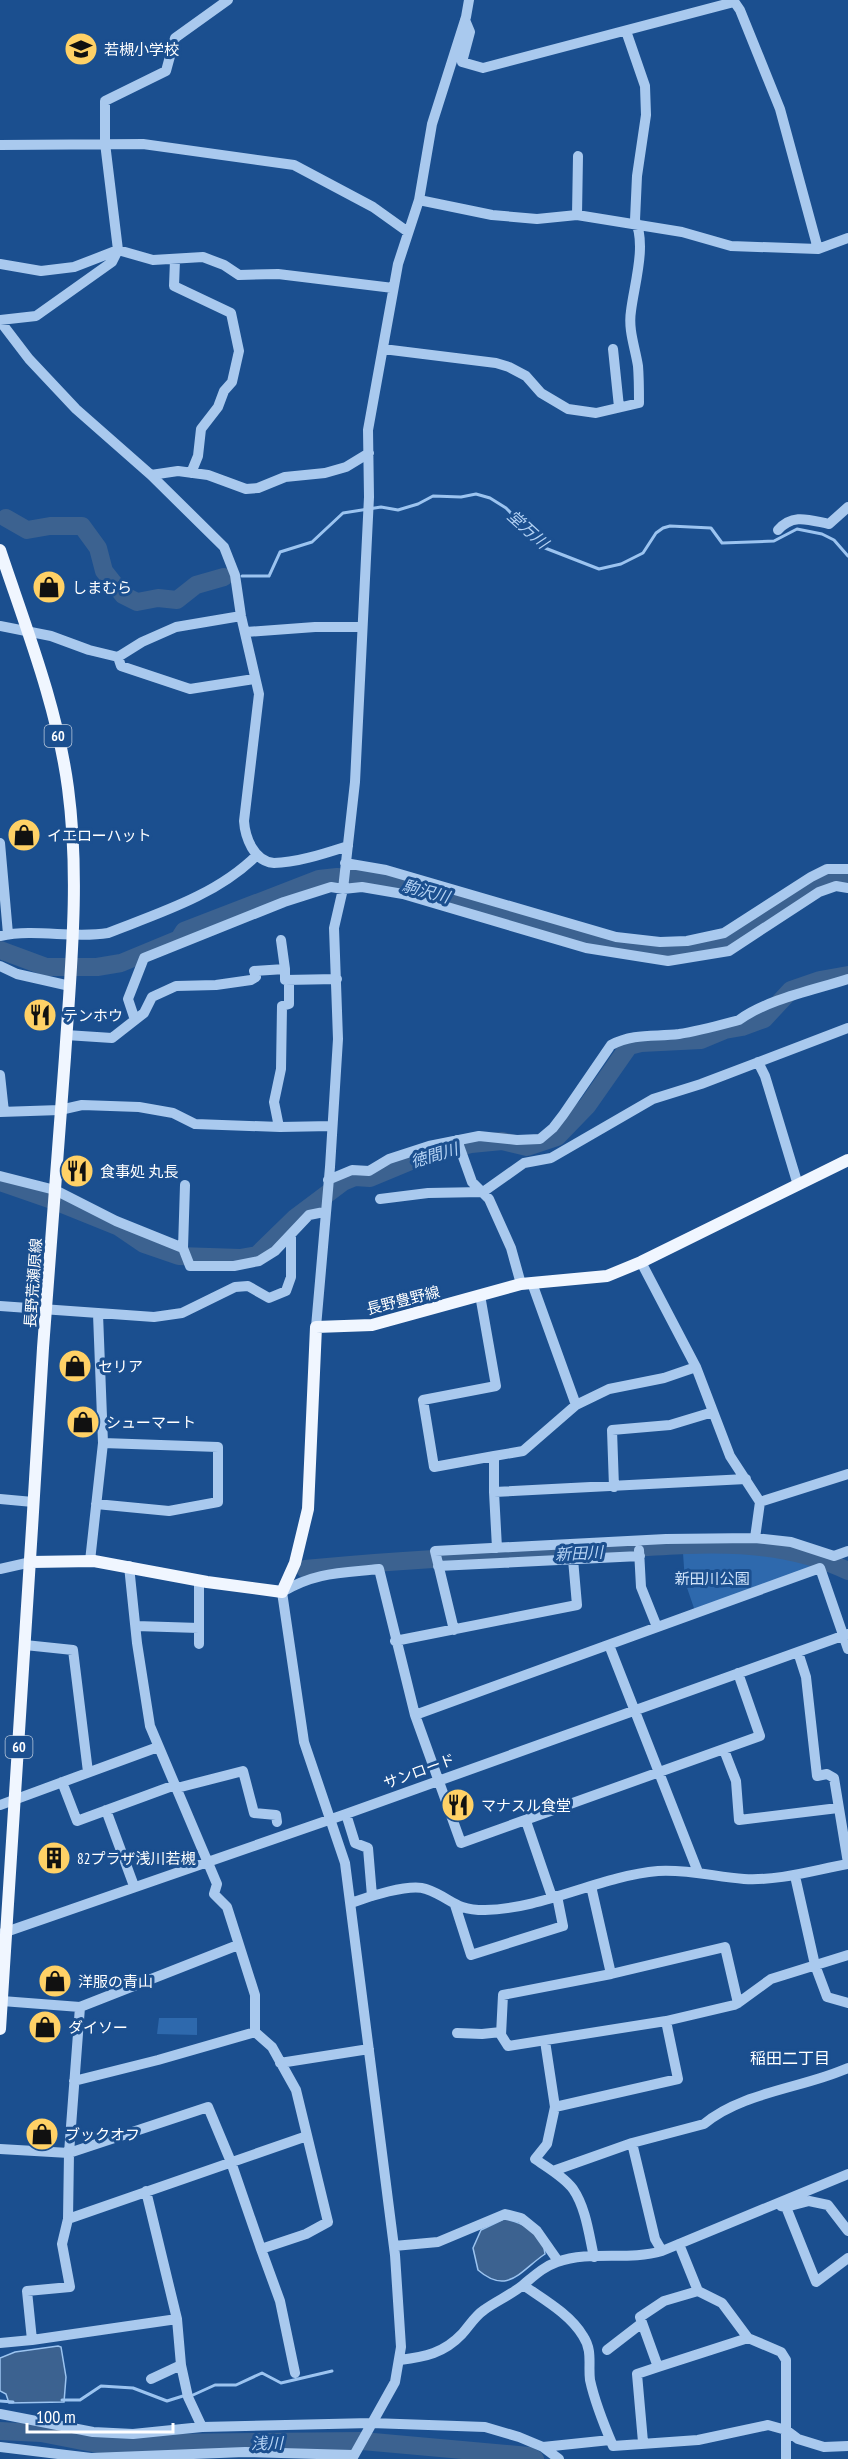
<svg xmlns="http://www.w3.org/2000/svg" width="848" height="2459" font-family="'PT Sans Narrow','Noto Sans JP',sans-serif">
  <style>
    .green { fill: #2e69ad }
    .water { fill: #3c6290; stroke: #9cc4f0; stroke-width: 1.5 }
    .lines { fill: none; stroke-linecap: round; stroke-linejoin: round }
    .stream { stroke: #9cc4f0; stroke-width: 3 }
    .river { stroke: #3c6290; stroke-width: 18 }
    .minor { stroke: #a9c9ee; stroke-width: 10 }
    .major { stroke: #f0f6ff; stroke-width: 12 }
    .labels { text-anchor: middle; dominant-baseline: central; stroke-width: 6; stroke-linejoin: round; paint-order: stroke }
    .shield { fill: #1b4f8f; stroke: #bbcadd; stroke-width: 1.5 }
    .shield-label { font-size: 14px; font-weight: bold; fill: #fff }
    .poi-label { font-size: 15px; fill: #fff; stroke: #1b4f8f; text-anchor: start }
    .street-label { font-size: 15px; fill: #fff; stroke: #1b4f8f }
    .park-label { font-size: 15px; fill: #cfe3fa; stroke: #1b4f8f }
    .water-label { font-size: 16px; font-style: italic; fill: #b5d3f5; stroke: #1b4f8f }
    .neighbourhood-label { font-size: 16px; fill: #fff; stroke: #1b4f8f }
  </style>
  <rect width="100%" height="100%" fill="#1b4f8f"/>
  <path class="green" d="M733,1551l46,3 44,11 -128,46 -10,-29 -2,-29z
    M159,2018h38v17l-40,-1z"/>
  <path class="water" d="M504,2219c18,3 40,14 41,35 -24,16 -37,42 -67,16l-5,-22 8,-18z
    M58,2346l3,1 5,30 -2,25 -55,1 -3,-9 -6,-3v-33l15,-6z"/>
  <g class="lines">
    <path class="stream" d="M242,576h27l11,-24 32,-10 31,-29 38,-6 17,3 20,-6 15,-8 28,1 15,-3 14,4 16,10 39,40 54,21 22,-5 22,-11 13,-20 7,-5 7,-2 41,2 11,15 52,-2 23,-12 25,5 12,6 14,16
      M193,2395l22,-10h21l26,-12 19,10 51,-12
      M62,2400h18l21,-14 32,2 34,13 16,-5
      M0,2401l13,1"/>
    <path class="river" d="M6,518l21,12 23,-4h32l16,22 6,23 19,24 14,7 21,-4 19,2 19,-15 28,-8
      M0,950l46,17h51l24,-4 58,-24 5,-8 135,-52 18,-2 66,6 49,17 38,9 123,36 66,5 39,-4 47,-26 50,-36 33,-6
      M0,1182l52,18 67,27 25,17 35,12 61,2 17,-3 38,-37 48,-36 12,-5 15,1 53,-22 48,-12 31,-3 25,6 30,-10 30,-31 42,-60 12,-3 60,-3 24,-10 17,-3 22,-8 27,-29 29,-10 28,-5
      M305,1569c93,-9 185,-14 278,-18 89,-4 183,-20 265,20
      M0,2431l41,2 67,13 47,-3 207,-2 167,15 6,3"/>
    <path class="minor" d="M733,0l7,10 40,99 38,140
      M465,20l5,12 -8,30 21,6 251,-66
      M0,145l143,-1 151,21 79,42 35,25
      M419,200l73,15 45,4 40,-4 105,17 49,14 87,3 30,-11
      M577,215l1,-59
      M175,260l-1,26 57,27 8,38 -7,31 -8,9 -6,16 -17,22 -3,27 -7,17
      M0,264l41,7 33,-4 44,-17 35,10 50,-3 21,8 15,10 39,-1 115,14
      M0,320l36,-4 76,-54 6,-12 -13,-107v-42l61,-30 9,-33 53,-38
      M0,321l29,38 47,50 75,66 73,72 11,28 6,41 18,78 -15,127c1,16 10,41 30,42 22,0 52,-10 74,-17
      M383,349l113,14 13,4 17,9 15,17 27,16 28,4 43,-10c0,-13 0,-25 -1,-37 -3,-19 -10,-36 -7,-55 3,-26 16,-66 4,-91l2,-44 9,-61 -1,-29 -19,-55
      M613,349l6,58
      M151,475l27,-4 30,4 38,14 12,-1 27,-11 40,-4 21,-6 23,-14
      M778,530c15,-17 31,-10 51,-6l19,-17
      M0,626l51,10 38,14 29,7 24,-15 34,-15 65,-11
      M246,632l69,-5h47
      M118,657l3,9 69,23 64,-10
      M0,843l8,91
      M345,863l41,7 230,67 44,5 27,-1 37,-8 87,-56 16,-8h21
      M0,936c36,-8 72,3 108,-3 51,-20 109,-38 149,-78
      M281,940l4,29
      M0,966l17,8 53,12
      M135,1020l9,-7 8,-16 24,-11 40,-1 35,-5 5,-3 -2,-6 31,-2v11l52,-1
      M66,1035l46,3 23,-18 -7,-21 16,-41 140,-56 47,-15 12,2 19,-2 41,7 183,54 82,13 61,-10 90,-59 17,-6 12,2
      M758,1062l7,14 33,109
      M0,1075l4,37
      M0,1112l60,-2 22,-5 57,2 34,6 22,11 85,3 52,-1
      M279,1127l-5,-25 7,-33 1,-63 7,-2v-24
      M457,1140l15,42 17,17 22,49 10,36
      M0,1176l55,14 61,31 67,27 7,18h44l25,-5 16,-10 34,-36 15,-3
      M328,1180l24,-10 17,1 20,-12 40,-13 50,-10 38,4 23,-1 13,-11 10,-13 48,-70c23,-12 44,-8 68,-11 20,-3 41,-9 60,-14 29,-21 75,-30 109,-41
      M380,1199l48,-6 55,-1 41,-29 27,-5 102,-59 48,-15 147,-56
      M183,1248l2,-63
      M641,1262l55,105 34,89 30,46 -5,36
      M480,1295l16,91 -73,14 11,67 60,-11v36
      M0,1306l154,11 28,-4 53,-26 13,-1 21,12 17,-7 5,-14v-43
      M316,1327l14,-160 8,-128 -4,-111 9,-39 12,-107 14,-285 -1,-67 30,-166 21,-64 13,-76 34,-107 3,-17
      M576,1405l33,-16 55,-11 32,-11
      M494,1456l29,-5 53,-46 -44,-122
      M614,1487l-2,-57 58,-5 43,-13
      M0,1499l33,3
      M760,1502l88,-28
      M96,1504l73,7 49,-9v-55l-115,-4
      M497,1548l-3,-56 252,-13
      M639,1550l2,37 16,40
      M90,1561l13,-118 -5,-129
      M129,1566l8,77 13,83 67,158 -3,10 13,13 28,88v37
      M438,1566l202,-10
      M0,1569l31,-7
      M199,1581v63
      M136,1626l63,2
      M454,1630l-19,-79 231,-12 89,-1 36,4 43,14 14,-5
      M395,1641l182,-36 -4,-46
      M25,1645l48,5 15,122
      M609,1645l89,227
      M798,1652l8,25 11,99 10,-2 7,4 14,85
      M415,1715l405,-147 28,81
      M724,1750l12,31 3,39 99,-12
      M62,1782l15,39 98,-36
      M177,1788l66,-17 11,42 22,2 1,7
      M0,1805l158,-58
      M106,1810l28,76
      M346,1814l9,29 13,5 4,48
      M526,1821l26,76
      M795,1876l20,89 12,32 21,6
      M591,1886l20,88
      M351,1903c16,-6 59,-20 75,-14 26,9 27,21 59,21 58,-1 115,-34 173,-39 30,-2 58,6 86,8 36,2 70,-9 104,-15
      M455,1905l16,50 92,-29 -6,-30
      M0,1934l346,-120 502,-180
      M2,2001l78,6
      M738,2003l-13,-56 -114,27 -108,21 -2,40 7,11 158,-25 68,-16 4,-2 33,-24 77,-24
      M255,2032l17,15 24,43 32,132 -22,12 -45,15 19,52 15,72
      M457,2033l25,1 19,-2
      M545,2041l10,66 -8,37 -12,15c13,9 29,18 38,30 13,19 16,46 21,68
      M280,2063l89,-14
      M74,2081l84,-21 97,-28
      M555,2107l123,-28 -12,-58
      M632,2143l72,-19c38,-32 99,-36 144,-56
      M0,2149l69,4 139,-46 23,55 30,87
      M553,2171l79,-28 23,96 7,12
      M146,2191l31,128 4,46 7,32 14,30 169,-4 86,3 28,1 34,10 24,10
      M781,2206l5,1 23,-6 19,4 20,26
      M786,2207l30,75 32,-24
      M68,2219l239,-83
      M679,2244l19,47
      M394,2246l44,-4 67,-28 16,4 16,13 21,30
      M523,2285c20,14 47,29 60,51 10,15 5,28 7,44 5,23 14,45 23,66l85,-6 70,-15 18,5 12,9 26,8 24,-1
      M177,2319l-145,21 -5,-49 43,-4 -8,-43 6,-25 1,-66 11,-146 158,-62
      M0,2343l32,-3
      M607,2350l35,-27
      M400,2360c25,-3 44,-7 62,-26 7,-8 13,-18 22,-24 12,-9 27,-15 39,-25 11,-9 20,-18 34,-23 34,-12 71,-1 105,-11l186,-77
      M658,2367l90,-29
      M151,2379l30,-14
      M0,2414l93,18 40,2 69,-7
      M643,2442l-6,-68 21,-7 -18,-50 24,-16 34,-10 24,12 26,35 33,14 5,8v99
      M0,2447l91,11 154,-6 108,3
      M352,2459l43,-77 6,-35 -6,-92 -50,-392 -41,-121 -22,-150c33,-20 59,-19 97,-23l36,146 46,128 299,-107 -22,-63
      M559,2459l-16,-12 67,-7"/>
    <path class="major" d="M0,550c26,78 57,156 68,238 12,90 3,178 -3,269 -8,97 -15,194 -22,291 -14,227 -27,454 -43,681
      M31,1562l63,-1 113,21 75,10 13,-29 13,-54 8,-182 56,-2 149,-41 86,-8 34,-14 207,-102"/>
  </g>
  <defs>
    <symbol id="school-disc" viewBox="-11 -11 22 22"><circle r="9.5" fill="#ffd166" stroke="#1b4f8f"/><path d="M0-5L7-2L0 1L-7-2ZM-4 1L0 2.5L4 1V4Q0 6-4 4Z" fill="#111"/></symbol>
    <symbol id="shop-disc" viewBox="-11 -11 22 22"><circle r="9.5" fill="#ffd166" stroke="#1b4f8f"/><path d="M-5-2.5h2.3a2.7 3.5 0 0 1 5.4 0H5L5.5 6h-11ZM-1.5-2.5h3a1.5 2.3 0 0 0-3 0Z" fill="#111"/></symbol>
    <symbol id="restaurant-disc" viewBox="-11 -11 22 22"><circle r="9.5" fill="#ffd166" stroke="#1b4f8f"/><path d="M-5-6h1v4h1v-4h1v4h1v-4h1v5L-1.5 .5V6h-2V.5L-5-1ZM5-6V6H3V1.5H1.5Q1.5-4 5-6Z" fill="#111"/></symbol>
    <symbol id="building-disc" viewBox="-11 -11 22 22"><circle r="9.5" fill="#ffd166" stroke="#1b4f8f"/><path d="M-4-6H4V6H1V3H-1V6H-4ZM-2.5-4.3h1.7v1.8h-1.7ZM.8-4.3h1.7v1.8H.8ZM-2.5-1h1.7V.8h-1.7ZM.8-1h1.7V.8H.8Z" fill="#111"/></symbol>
  </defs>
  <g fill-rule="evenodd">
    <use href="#school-disc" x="62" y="30" width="38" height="38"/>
    <use href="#shop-disc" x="30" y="568" width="38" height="38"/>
    <use href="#shop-disc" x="5" y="816" width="38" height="38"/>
    <use href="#restaurant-disc" x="21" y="996" width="38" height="38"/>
    <use href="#restaurant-disc" x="58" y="1152" width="38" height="38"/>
    <use href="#shop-disc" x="56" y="1347" width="38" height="38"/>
    <use href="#shop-disc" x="64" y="1403" width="38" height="38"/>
    <use href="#restaurant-disc" x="439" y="1786" width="38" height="38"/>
    <use href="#building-disc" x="35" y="1839" width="38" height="38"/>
    <use href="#shop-disc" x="36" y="1962" width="38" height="38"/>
    <use href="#shop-disc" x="26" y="2008" width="38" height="38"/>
    <use href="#shop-disc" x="23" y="2115" width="38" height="38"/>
  </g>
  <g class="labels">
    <g class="shield">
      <rect x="44.5" y="725" width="27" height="22" rx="4.5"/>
      <rect x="5.5" y="1736" width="27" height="22" rx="4.5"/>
    </g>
    <g class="shield-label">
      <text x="58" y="736">60</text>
      <text x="19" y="1747">60</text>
    </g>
    <g class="poi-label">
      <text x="104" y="49">若槻小学校</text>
      <text x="72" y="587">しまむら</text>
      <text x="47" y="835">イエローハット</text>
      <text x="63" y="1015">テンホウ</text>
      <text x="100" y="1171">食事処 丸長</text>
      <text x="98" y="1366">セリア</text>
      <text x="106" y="1422">シューマート</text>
      <text x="481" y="1805">マナスル食堂</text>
      <text x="77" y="1858">82プラザ浅川若槻</text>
      <text x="78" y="1981">洋服の青山</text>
      <text x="68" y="2027">ダイソー</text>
      <text x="65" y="2134">ブックオフ</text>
    </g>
    <g class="street-label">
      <text transform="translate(33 1283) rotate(-86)">長野荒瀬原線</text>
      <text transform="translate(403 1300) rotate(-14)">長野豊野線</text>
      <text transform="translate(419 1771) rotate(-20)">サンロード</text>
    </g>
    <g class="park-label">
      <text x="712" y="1578">新田川公園</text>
    </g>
    <g class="water-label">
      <text transform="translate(528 529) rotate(42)">堂万川</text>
      <text transform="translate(426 891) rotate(15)">駒沢川</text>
      <text transform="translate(434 1155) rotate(-17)">徳間川</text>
      <text transform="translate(579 1553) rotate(-3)">新田川</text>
      <text transform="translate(267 2443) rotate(-1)">浅川</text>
    </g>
    <g class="neighbourhood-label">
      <text x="790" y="2058">稲田二丁目</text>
    </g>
  </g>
  <path d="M27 2423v9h146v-9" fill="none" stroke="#ffffff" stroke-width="3"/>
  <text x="36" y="2423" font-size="18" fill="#ffffff" stroke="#1b4f8f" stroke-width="4.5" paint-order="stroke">100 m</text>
</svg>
